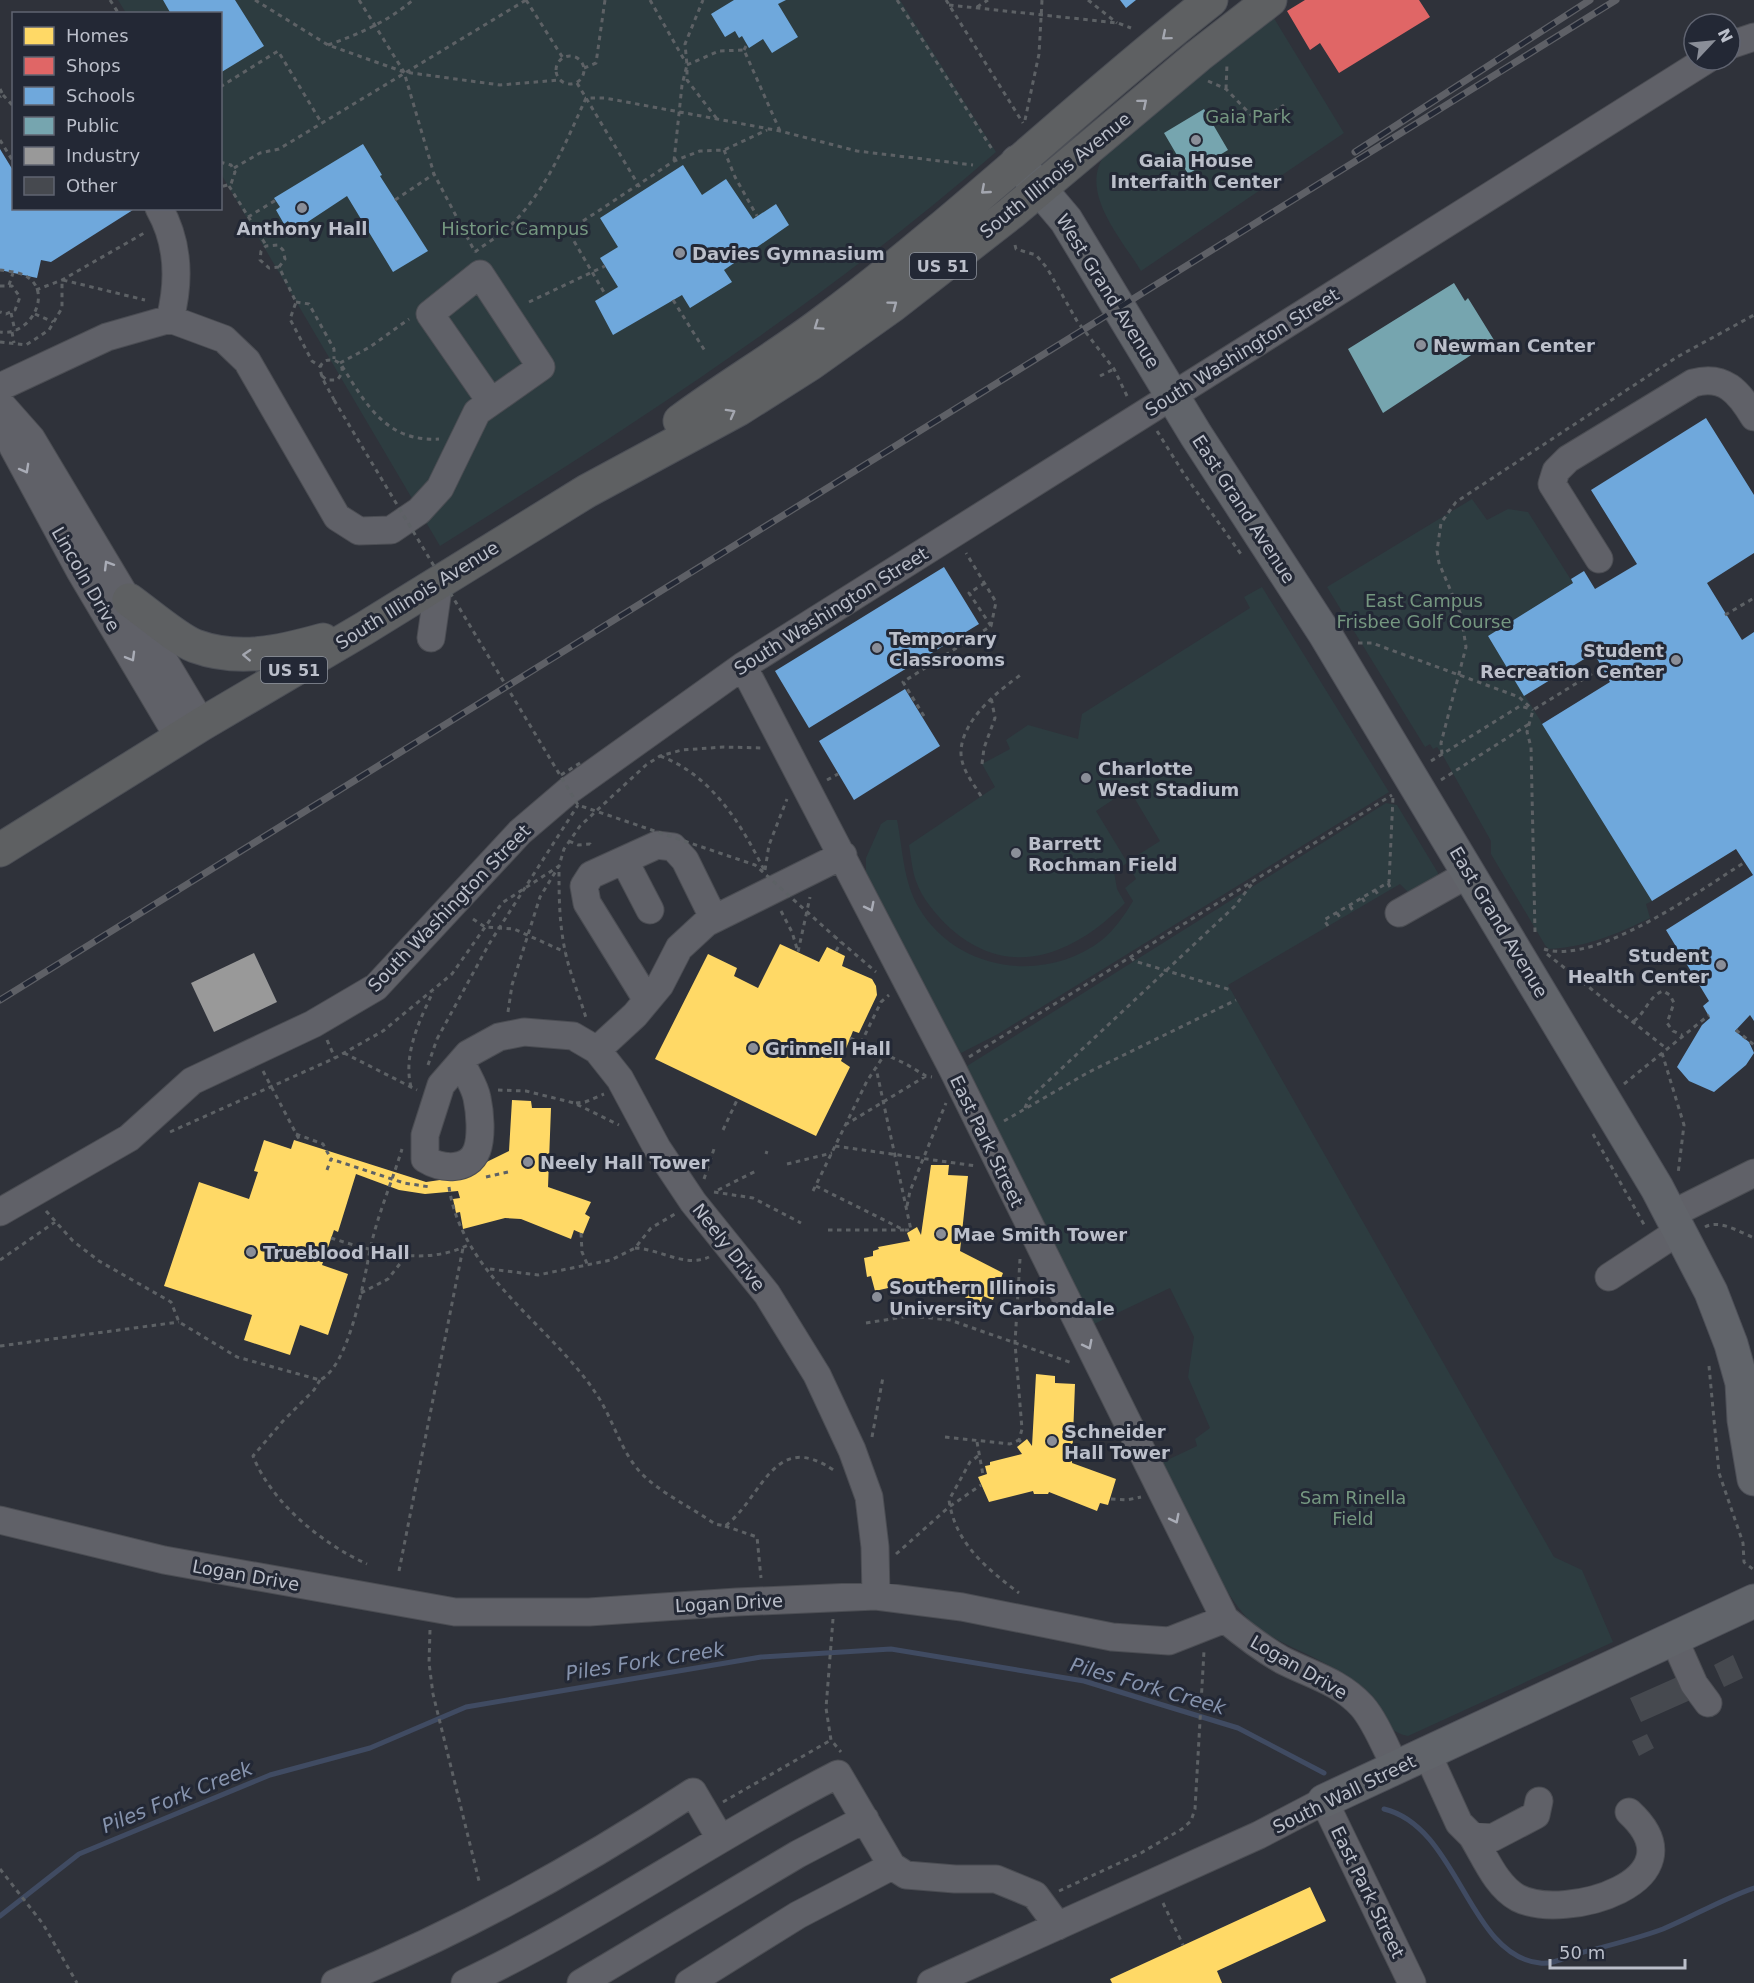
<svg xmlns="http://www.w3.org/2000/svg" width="1754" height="1983" font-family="'DejaVu Sans',sans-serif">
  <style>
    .green { fill: #2d3c40; fill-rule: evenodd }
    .homes { fill: #ffd966 }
    .shops { fill: #e06666 }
    .schools { fill: #6fa8dc }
    .public { fill: #76a5af }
    .industry { fill: #999 }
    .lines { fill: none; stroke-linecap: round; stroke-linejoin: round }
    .stream { stroke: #404b62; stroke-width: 5 }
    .building { fill: #46494f }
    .minor-casing { stroke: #4b4d53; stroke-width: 29 }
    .major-casing { stroke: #4d4f57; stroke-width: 35 }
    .highway-casing { stroke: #4c4f56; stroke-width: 35 }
    .path { stroke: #5d6165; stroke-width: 3; stroke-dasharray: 4.5 4.5; stroke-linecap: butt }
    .minor { stroke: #606168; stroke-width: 27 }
    .major { stroke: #61646a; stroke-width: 33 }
    .highway { stroke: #5e6062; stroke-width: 33 }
    .rail-casing { stroke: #5e6066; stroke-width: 7 }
    .rail { stroke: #232835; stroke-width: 4.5; stroke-dasharray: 14; stroke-linecap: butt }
    .path-bridge { stroke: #5d6165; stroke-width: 3; stroke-dasharray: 4.5 4.5; stroke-linecap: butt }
    .oneway { stroke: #a4a7b0 }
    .oneway2 { stroke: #a9acb6 }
    .poi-dot { fill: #8a8e98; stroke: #232835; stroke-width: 2 }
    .labels { text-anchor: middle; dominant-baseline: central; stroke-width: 6; stroke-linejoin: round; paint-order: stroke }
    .shield { fill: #232835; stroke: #8d929d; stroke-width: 1.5 }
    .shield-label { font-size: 16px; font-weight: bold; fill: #bbbfca }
    .park-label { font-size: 18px; fill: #759780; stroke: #232835 }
    .poi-label { font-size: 18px; font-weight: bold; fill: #bbbfca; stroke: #232835; text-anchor: start }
    .street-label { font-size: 18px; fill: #bbbfca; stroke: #232835 }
    .water-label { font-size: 20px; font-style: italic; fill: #8693ad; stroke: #232835 }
  </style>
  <rect width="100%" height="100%" fill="#2f323a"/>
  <path class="green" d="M118,0h782l96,152c-171,149 -364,274 -556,394l-219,-372 -1,-160 -94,-1z
    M1272,15l72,118 -203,138c-19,-32 -62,-78 -37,-115l77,-72z
    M1472,499l15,21 21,-11 20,3 45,71 -85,53 164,265 -6,3 4,14c-33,16 -63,29 -101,31l-4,-4 -54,-91v-13l-49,-87 -5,-7 -4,2 -3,-5 -5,3 -98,-160z
    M1262,587l127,205 -391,242 -37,19 -33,-52 -62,-118v-25l15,-34 6,-4h10c6,30 6,61 22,88 38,64 126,76 183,32 13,-11 22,-24 31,-39l-8,-13 11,-9 -9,-16 -13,9 3,17 8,14c-49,50 -114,79 -174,26 -13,-12 -29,-30 -35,-48 -4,-11 -5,-25 -7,-36l86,-58 -13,-23 28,-15 -4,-9 22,-15 50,14 4,-25 168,-106 -6,-11zM1129,789l31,52 -33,21 -31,-51z
    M1386,803l11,2 41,68 -2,7 -26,14 -10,-10 -172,101 326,572 28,13 31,72 -205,94c-28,-5 -34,-38 -54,-54 -27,-22 -62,-32 -92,-51 -36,-22 -80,-127 -101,-168l36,-17 -2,-7 15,-11 -22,-51 6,-40 -24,-49 -78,37 -125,-259z"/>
  <path class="homes" d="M780,944l39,18 8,-15 18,9 -3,10 30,13 4,7 1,9 -18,38 -6,-2 -12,30 9,6 -34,69 -161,-77 53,-105 29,14 -3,8 24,12z
    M512,1100l19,1 1,7h19l-3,79 43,15 -6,12 5,3 -7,17 -9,-4 -3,9 -50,-20 -16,-1 -42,11 -3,-17 -4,1 -3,-14 7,-1 -2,-7 -33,3 -26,-4 -43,-16 -18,58 -4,-2 -12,35 26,9 -20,61 -28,-10 -10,30 -46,-15 8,-25 -88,-29 35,-104 50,17 9,-27 -4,-1 10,-31 27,9 3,-9 132,42 28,-4 55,-27z
    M931,1165h18l-1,10 20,1 -8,75 43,22 -10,27 -10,-4 -3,9 -46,-24h-15l-44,10 -4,-15 -4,1 -3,-19 9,-2v-5l6,-2 -1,-2 32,-6 -3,-8 10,-6 4,8z
    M1036,1374l19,2v7l20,1 -3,79 44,16 -8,26 -8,-2 -3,8 -48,-19 -1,2h-14l-1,-3 -44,11 -11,-25 9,-3 -2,-8 5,-1v-3l32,-8 -5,-7 10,-8 5,7z
    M1310,1887l16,34 -109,50 5,12h-110l-2,-4z"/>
  <path class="shops" d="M1305,0h114l11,17 -91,56 -19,-30 -10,7 -23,-39z"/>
  <path class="schools" d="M163,0h72l29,46 -44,27v-59h-49z
    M734,0h52l-8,4 20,33 -26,16 -9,-14 -14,9 -7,-12 -3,2 -4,-7 -10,6 -14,-23z
    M1120,0h16l-10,8z
    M363,144l19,31 -2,1 48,75 -35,21 -46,-76 -53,35 -6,-10 -4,3 -8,-14 4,-3 -6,-9z
    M0,149l14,23v36h122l-85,54 -10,-2 -4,18 -37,-8z
    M683,165l19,30 24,-16 27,40 23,-15 13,21 -65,45 8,12 -42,26 -8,-13 -69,40 -18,-34 23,-14 -18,-29 18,-11 -18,-29z
    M1706,418l48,77v58l-47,30 35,57 12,-8v389l-4,-6 -15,16 14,11 5,11 -8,12 -32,27 -25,-11 -12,-14 25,-42 8,-7 -7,-12 6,-5 -43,-71 87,-55 -17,-26 -84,52 -110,-177 68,-42 -16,-29 -70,43 -36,-60 85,-53 -2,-4 13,-8 11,18 42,-25 -46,-74z
    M944,567l35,57 -170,104 -34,-57z
    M905,689l35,57 -86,54 -35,-59z"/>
  <path class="public" d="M1204,109l24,41 -40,24 -24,-41z
    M1454,283l11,18 3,-3 26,42 -111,73 -35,-64z"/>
  <path class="industry" d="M254,953l23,49 -63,30 -23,-49z"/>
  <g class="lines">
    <path class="stream" d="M1384,1809c75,18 84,147 156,154 12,2 29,-7 40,-10 27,-7 56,-14 83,-24 31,-13 59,-30 91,-41
      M0,1916l79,-62 191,-79 100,-27 96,-41 295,-50 130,-8 193,32 154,47 86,45"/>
  </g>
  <path class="building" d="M1733,1655l10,23 -19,9 -10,-22z
    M1684,1674l11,24 -54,24 -11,-24z
    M1647,1734l7,14 -15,8 -7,-15z"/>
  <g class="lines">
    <defs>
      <path id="minor" d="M1730,45l24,-8
        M159,208c20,35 21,72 11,111
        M0,387l107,-50 63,-18 54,20 23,22 90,156 22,14 32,-1 28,-19 21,-23 37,-76 64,-45 -61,-93 -50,40 61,88
        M0,403l31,35 171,286
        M0,416l13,31 67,124 99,167
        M1599,559l-47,-75 4,-13 12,-12 125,-76c31,-9 46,9 61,34
        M431,638l8,-56
        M743,666l209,402 273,551
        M624,860l26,50
        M1399,913l71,-40
        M647,1000l-60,-97 -3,-17 7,-11 66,-30 16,2 12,13 29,59
        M597,1050l38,-35 25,-30 19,-37 27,-25 137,-68
        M462,1064c5,11 13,23 15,34 3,14 5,38 0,52 -8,22 -36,19 -52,9v-24l16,-50 27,-31 31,-17 25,-5 49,4 24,14 23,29 37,69 36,54 74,92 50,81 35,75 17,47 6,50 1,49
        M0,1212l129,-74 63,-57 121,-57 63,-37 144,-155 48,-41 175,-125 963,-606
        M1670,1215l84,-42
        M1609,1277l70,-46
        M0,1520l164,40 291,52h134l148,-10 139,-6 86,11 150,30 57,4 56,-22c18,15 36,29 57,41 29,15 57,21 80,46 14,16 24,43 34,62
        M1674,1639l20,45 14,19
        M1427,1753l32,70 13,13 20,2 44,-23 3,-14
        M1472,1836c13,21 24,50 46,62 47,24 186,-17 111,-86
        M335,1983c126,-51 245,-117 358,-191l27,46
        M465,1983c129,-61 246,-144 373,-209l54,92 14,9 49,4h41l39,16 23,31
        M581,1983l217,-129 67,-35
        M689,1983l109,-68 94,-49
        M931,1983l328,-148 65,-34 88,182"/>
      <path id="major" d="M1017,162l49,58 130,215 129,199 332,554 54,104 20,52 11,39 2,37 10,59
        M1324,1801l430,-200"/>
      <path id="highway" d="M680,421c47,-35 99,-65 146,-101 134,-100 254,-217 385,-320
        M129,600c17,12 48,39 66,46 44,16 85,6 128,-6
        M0,850l202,-126 163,-96 222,-137 152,-82 71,-45 83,-59 118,-92 187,-157 72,-56"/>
    </defs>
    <use href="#minor" class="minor-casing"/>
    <use href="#major" class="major-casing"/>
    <use href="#highway" class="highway-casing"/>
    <path class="path" d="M110,0l9,14
      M255,0l73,45 76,27 96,13 59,-5
      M359,0l45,72 30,102 41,78
      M526,0l37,58
      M650,0l36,63
      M897,0l95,149
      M946,0l77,123
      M1088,0l29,23
      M949,5l169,18 13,5
      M977,7l11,-7
      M328,45c31,-11 59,-23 85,-45
      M744,50l3,-6
      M556 70a14 14 0 1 1 28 0a14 14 0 1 1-28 0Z
      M687,65l32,-14 25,-1 36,81
      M584,68l12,-5 9,-63
      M687,70v10l30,39
      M1208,81l18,8 27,28h13l18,-12
      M577,83l65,108
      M220,87l58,-36 43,71
      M0,89l3,6 -3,2
      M1226,89l1,-25
      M3,95l11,12
      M1025,120l14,-66 3,-54
      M0,140l14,23
      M724,150l11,27 22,39
      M674,161l8,-76 5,-20 -2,-21 18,-44
      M220,162l11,3 4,7 -4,12 -11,3
      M234,168l26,-15 19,-4 247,-149
      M229,186l37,59
      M395,200l39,-26
      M248,217l28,-17
      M508,228l60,3 37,63
      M568,231l106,-70 26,-10 24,-1 43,-20
      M1015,245l1,4 20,6 11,13 30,53 37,48 14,29
      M475,252c10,-8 23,-15 33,-24 38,-36 57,-84 78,-130h19l112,21 63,12 77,20 116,14
      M279,267l6,-8 -2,-9 -5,-5 -12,1 -5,5 -1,9 9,8 10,-1 17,35 -6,17 22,42 9,6
      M0,270c7,1 17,2 24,5 31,15 7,62 -24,57
      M63,280l82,20
      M9,285l4,-12
      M0,286h12l8,11 -5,13 -9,4 -6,-2
      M36,290l26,-10 84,-48
      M673,300l32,51
      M296,302l13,2 25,45v10
      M529,302l76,-36
      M11,313l4,18
      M35,314l18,8
      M12,332l2,11
      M0,342l26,3 23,-15 13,-22v-28
      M340,363l30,-16 39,-28
      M342,366c25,40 45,76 97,73
      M322,376l5,4h10c19,-21 -22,-29 -16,-7 2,9 9,18 13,27
      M1100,376l14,-7
      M1157,431l27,43 59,83
      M985,583l-16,10 22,33
      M1725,615l29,-17
      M1358,643h14l147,54 14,13
      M924,716l-21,-34 88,-56 5,-24 -30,-49
      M1442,754l-1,-11 25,-96 -5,-32 -22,-52 -2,-12 4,-28 15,-21 221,-145 77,-42
      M660,756c50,18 81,67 104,114
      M1431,761l89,-55 11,3
      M982,764l2,-16 11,-30 -4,-21
      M827,780l11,-6
      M1441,780l88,-56
      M981,796c-8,-13 -19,-26 -20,-42 -1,-33 38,-64 61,-80
      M569,841l9,4 12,-1 2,4
      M765,870l4,-25 18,-46
      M1388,883l3,6
      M1375,890l4,6
      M1362,898l4,6
      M1350,906l3,5
      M781,911l11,21 6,20 12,-55
      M1337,913l4,6
      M473,919l12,8 29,2 51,23
      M1328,926l-4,-6 65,-38 4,-85
      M1535,932l-4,-185 -4,-15 6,-22 70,-43
      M834,936l42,36
      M1544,949c52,17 158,-60 201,-87
      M836,951l5,-9
      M1547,954l120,95
      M1131,957l3,4 97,29
      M508,1012l4,-27 28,-88 19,-31 5,-17 16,-23 66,-61 14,-9 22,-6 42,-3 37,1
      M1634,1021c12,-9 15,-25 29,-30l7,4 4,8 -7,20 6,8 9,4
      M1736,1030l18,15
      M850,1038l56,26 20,12 6,1
      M327,1040l8,18
      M861,1043l20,-41 8,-7
      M344,1053l73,37
      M1662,1053l22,72 -6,49
      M969,1057l423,-262
      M428,1065l9,-26
      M263,1071l37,70
      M1624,1084l85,-69
      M411,1087c-8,-32 8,-66 22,-95
      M498,1090l28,1 48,12 45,22
      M576,1103l9,-1 19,-8
      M1025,1108l3,-8 207,-194 19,-25
      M1004,1121l85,-49 147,-72
      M845,1125l81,-49
      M723,1130l15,-32
      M170,1132l165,-74 48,-27 69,-57 50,-71 57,-37c0,31 0,59 7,89 5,22 14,42 20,63
      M296,1134l27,10 8,15
      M1593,1134l53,94
      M835,1146l141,20
      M766,1154l1,-3
      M787,1164l45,-11
      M327,1170l4,-11 73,24 26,4
      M486,1177l22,-5
      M704,1179l11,-33
      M816,1186l88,44h7l-35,-162
      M449,1187c13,87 100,137 146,205 18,26 24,56 45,80 20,21 51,35 75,52l10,2c38,-28 48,-98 110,-55
      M718,1190l38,-19
      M813,1191l54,-110 18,-27
      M714,1192l39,6 48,25
      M907,1206l3,-15 36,-88
      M46,1211l27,30 26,20 72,41 8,20 58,35 83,23c29,-14 44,-99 50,-130 7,-34 22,-68 32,-101
      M1705,1227c14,-8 35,5 49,11
      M828,1230h76
      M581,1233l1,19 6,14
      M331,1238c44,14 95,29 139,6
      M635,1248c25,1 50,20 74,9
      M1020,1259l-5,84 7,86 -3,11 3,3
      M0,1260l55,-38
      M490,1269l48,6 73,-15 24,-12 16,-20 24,-14
      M361,1293l27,-14 18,-23
      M866,1323l44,-7 40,4 122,43
      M0,1346l179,-24
      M1709,1366l10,107 24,70 1,19 10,8
      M320,1380l-6,10 -31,31 -30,35c18,46 69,88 114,108
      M872,1437l11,-60
      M945,1437l65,7 9,-4
      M977,1442l6,33
      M978,1456l-8,6 -21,38c6,43 37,68 70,93
      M1111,1499l16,1 14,-3
      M725,1526l32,11 4,41
      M896,1554l53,-47 32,-22
      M399,1571l64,-323
      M833,1619l-7,89 5,32 10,12
      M430,1630l-1,33 4,31 47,191
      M723,1802l108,-62
      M0,1869l43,55 34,59
      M1059,1891l82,-38 41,-24 9,-8 4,-12 9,-158
      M1163,1903l20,42"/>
    <use href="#minor" class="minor"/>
    <use href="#major" class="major"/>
    <use href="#highway" class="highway"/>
    <defs>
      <path id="rail" d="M1355,152l235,-152
        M0,1000l1616,-1000"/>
    </defs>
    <use href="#rail" class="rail-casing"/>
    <use href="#rail" class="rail"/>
    <path class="path-bridge" d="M334,400l244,405 177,60 79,71
      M561,775l19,-12
      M437,1039l52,-95 89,-139"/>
  </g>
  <defs><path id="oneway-chevron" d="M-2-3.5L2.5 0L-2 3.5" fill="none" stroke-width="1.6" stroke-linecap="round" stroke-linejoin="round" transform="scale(1.5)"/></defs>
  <g class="oneway">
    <use href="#oneway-chevron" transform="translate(1166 36) rotate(140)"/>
    <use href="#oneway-chevron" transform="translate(1143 103) rotate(-40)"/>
    <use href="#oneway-chevron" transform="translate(985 190) rotate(139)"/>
    <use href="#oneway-chevron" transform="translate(893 305) rotate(-37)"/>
    <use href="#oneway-chevron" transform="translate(818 326) rotate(145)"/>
    <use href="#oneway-chevron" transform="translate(731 413) rotate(-29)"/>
    <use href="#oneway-chevron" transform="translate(247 655) rotate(-177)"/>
  </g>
  <g class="oneway2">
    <use href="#oneway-chevron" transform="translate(25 469) rotate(61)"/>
    <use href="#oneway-chevron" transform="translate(108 565) rotate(-121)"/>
    <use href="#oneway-chevron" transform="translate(131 657) rotate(60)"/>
    <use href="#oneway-chevron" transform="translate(870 907) rotate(63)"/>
    <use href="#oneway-chevron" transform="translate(1088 1345) rotate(63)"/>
    <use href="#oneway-chevron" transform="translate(1175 1519) rotate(63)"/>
  </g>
  <g class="poi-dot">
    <circle cx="1196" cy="140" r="6"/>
    <circle cx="302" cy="208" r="6"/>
    <circle cx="680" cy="253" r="6"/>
    <circle cx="1421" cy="345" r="6"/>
    <circle cx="877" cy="648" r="6"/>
    <circle cx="1676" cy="660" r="6"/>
    <circle cx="1086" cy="778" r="6"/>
    <circle cx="1016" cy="853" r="6"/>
    <circle cx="1721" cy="965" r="6"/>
    <circle cx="753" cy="1048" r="6"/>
    <circle cx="528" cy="1162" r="6"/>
    <circle cx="941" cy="1234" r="6"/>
    <circle cx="251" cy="1252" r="6"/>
    <circle cx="877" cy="1297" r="6"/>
    <circle cx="1052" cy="1441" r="6"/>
  </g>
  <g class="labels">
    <g class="shield">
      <rect x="910" y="253" width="66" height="26" rx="4.5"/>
      <rect x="261" y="657" width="66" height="26" rx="4.5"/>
    </g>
    <g class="shield-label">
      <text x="943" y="266">US 51</text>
      <text x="294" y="670">US 51</text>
    </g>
    <g class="park-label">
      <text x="1248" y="116">Gaia Park</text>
      <text x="515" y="228">Historic Campus</text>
      <text x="1424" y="600">East Campus<tspan x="1424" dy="21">Frisbee Golf Course</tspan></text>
      <text x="1353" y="1497">Sam Rinella<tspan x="1353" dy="21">Field</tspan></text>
    </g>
    <g class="poi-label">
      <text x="1196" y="160" text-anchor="middle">Gaia House<tspan x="1196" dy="21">Interfaith Center</tspan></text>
      <text x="302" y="228" text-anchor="middle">Anthony Hall</text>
      <text x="692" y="253">Davies Gymnasium</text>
      <text x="1433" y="345">Newman Center</text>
      <text x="889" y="638">Temporary<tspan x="889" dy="21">Classrooms</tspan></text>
      <text x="1664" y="650" text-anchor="end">Student<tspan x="1664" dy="21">Recreation Center</tspan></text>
      <text x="1098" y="768">Charlotte<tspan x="1098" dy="21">West Stadium</tspan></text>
      <text x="1028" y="843">Barrett<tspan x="1028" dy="21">Rochman Field</tspan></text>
      <text x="1709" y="955" text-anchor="end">Student<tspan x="1709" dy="21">Health Center</tspan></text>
      <text x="765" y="1048">Grinnell Hall</text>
      <text x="540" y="1162">Neely Hall Tower</text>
      <text x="953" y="1234">Mae Smith Tower</text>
      <text x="263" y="1252">Trueblood Hall</text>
      <text x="889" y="1287">Southern Illinois<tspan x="889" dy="21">University Carbondale</tspan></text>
      <text x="1064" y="1431">Schneider<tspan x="1064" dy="21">Hall Tower</tspan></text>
    </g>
    <g class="street-label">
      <text transform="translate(1055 175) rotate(-39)">South Illinois Avenue</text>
      <text transform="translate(1108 291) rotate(58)">West Grand Avenue</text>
      <text transform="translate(1242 352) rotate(-32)">South Washington Street</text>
      <text transform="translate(1244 509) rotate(57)">East Grand Avenue</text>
      <text transform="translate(86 579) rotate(60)">Lincoln Drive</text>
      <text transform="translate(417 595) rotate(-32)">South Illinois Avenue</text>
      <text transform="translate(831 611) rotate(-32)">South Washington Street</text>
      <text transform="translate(449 908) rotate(-46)">South Washington Street</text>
      <text transform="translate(1499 922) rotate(59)">East Grand Avenue</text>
      <text transform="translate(987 1141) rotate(64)">East Park Street</text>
      <text transform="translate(729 1247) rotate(52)">Neely Drive</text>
      <text transform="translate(246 1575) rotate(10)">Logan Drive</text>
      <text transform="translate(729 1603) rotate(-3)">Logan Drive</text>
      <text transform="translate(1299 1667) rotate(30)">Logan Drive</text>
      <text transform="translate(1344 1794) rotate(-26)">South Wall Street</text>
      <text transform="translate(1368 1892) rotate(64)">East Park Street</text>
    </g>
    <g class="water-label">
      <text transform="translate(645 1661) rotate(-9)">Piles Fork Creek</text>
      <text transform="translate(1148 1686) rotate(16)">Piles Fork Creek</text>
      <text transform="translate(177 1797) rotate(-22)">Piles Fork Creek</text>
    </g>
  </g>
  <rect x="12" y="12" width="210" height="198" fill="#232835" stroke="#606471" stroke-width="1.5"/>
  <rect x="24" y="27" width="30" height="18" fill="#ffd966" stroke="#606471" stroke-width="1.5"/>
  <text x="66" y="42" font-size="18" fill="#bbbfca">Homes</text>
  <rect x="24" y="57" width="30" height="18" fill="#e06666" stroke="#606471" stroke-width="1.5"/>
  <text x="66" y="72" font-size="18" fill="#bbbfca">Shops</text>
  <rect x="24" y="87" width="30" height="18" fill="#6fa8dc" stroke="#606471" stroke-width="1.5"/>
  <text x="66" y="102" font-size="18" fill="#bbbfca">Schools</text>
  <rect x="24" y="117" width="30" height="18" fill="#76a5af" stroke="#606471" stroke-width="1.5"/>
  <text x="66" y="132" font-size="18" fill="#bbbfca">Public</text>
  <rect x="24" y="147" width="30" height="18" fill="#999999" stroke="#606471" stroke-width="1.5"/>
  <text x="66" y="162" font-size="18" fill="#bbbfca">Industry</text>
  <rect x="24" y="177" width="30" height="18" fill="#46494f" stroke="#606471" stroke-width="1.5"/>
  <text x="66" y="192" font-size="18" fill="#bbbfca">Other</text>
  <g transform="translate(1712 42) rotate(64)"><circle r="28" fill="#232835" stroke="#606471" stroke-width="1.5"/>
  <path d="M0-4.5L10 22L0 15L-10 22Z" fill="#8a8e98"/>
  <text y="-9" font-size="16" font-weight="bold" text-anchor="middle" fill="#bbbfca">N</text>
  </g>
  <path d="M1550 1959v9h135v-9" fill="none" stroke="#bbbfca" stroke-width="3"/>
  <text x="1559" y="1959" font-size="18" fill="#bbbfca" stroke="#232835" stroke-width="4.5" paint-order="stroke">50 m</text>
</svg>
